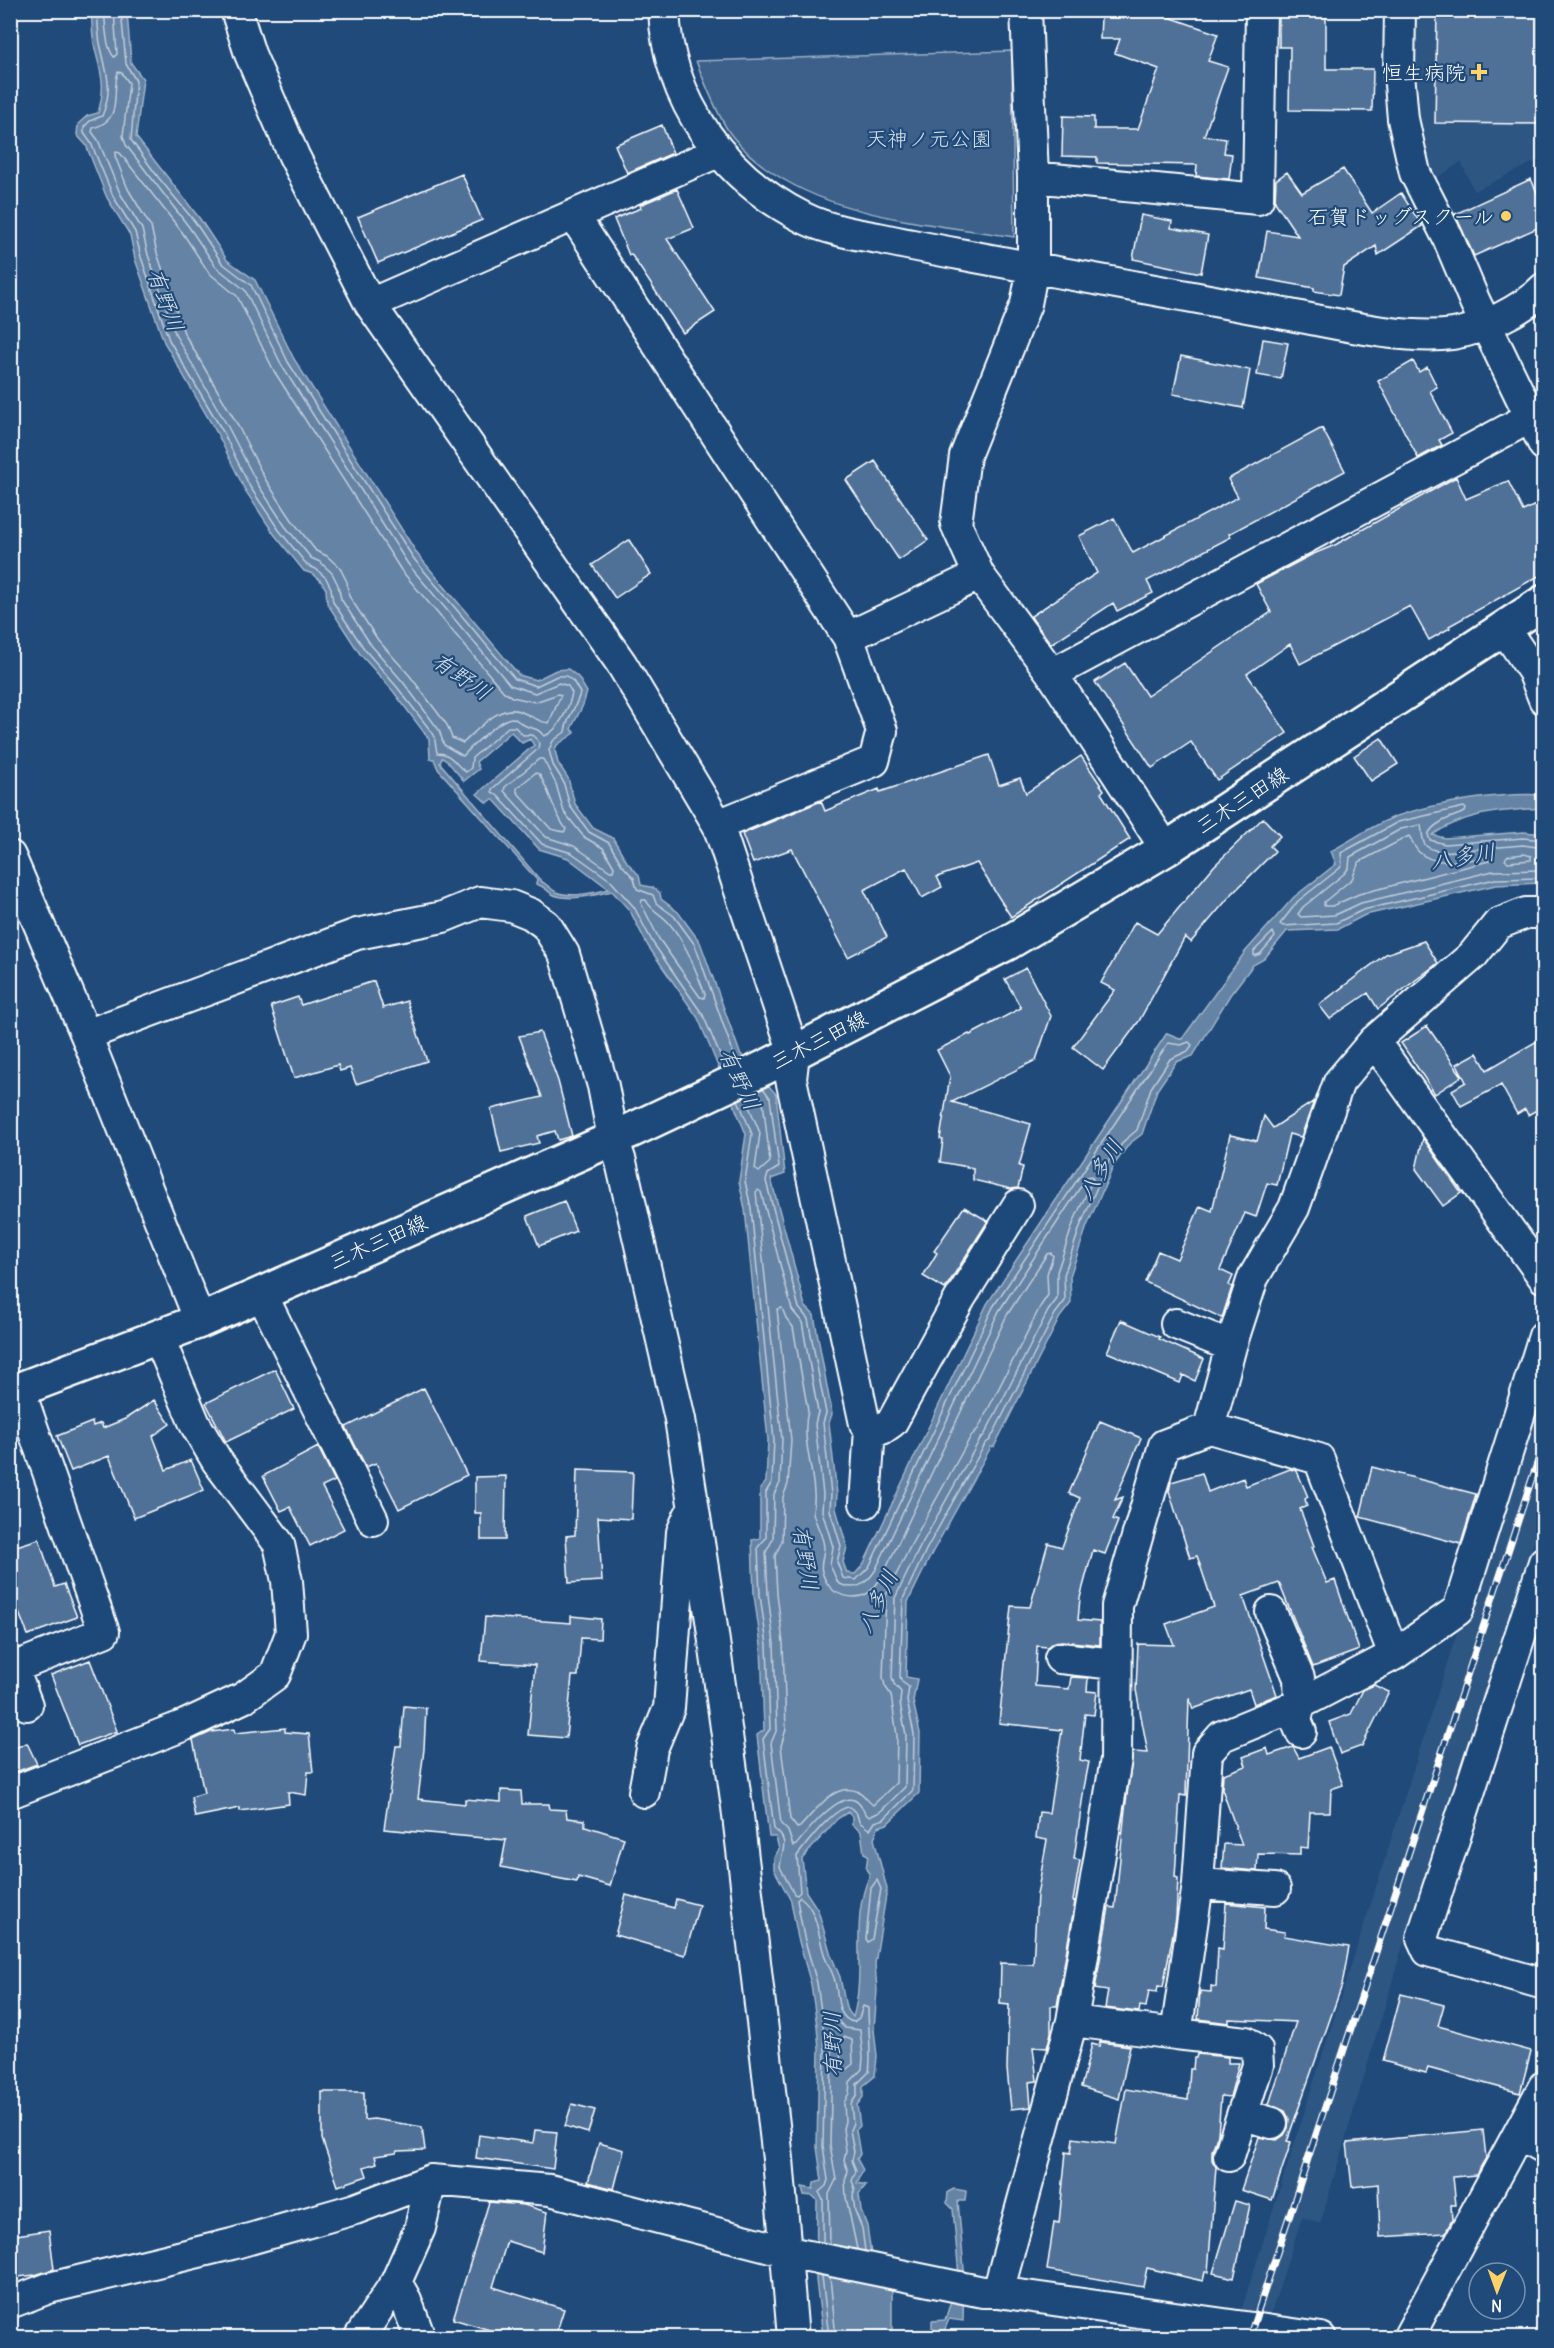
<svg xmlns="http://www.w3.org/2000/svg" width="1554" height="2348" font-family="Delius,'Klee One',sans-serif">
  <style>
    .built { fill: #2e5683 }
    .green { fill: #3c618b; stroke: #9eb0c5; stroke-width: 1.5 }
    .water { fill: #6583a4; stroke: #a3b5c8; stroke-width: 1.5; fill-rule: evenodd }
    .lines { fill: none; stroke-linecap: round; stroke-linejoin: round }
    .shore { stroke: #c1cddb; stroke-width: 1.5 }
    .building { fill: #507197; stroke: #fff; stroke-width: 1.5 }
    .minor-casing { stroke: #fff; stroke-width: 34 }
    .major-casing { stroke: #fff; stroke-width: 38 }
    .minor { stroke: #1f4a7a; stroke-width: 30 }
    .major { stroke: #1f4a7a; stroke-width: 33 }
    .rail-casing { stroke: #fff; stroke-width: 7 }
    .rail { stroke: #1f4a7a; stroke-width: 4.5; stroke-dasharray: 14; stroke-linecap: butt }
    .poi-dot { fill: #ffd166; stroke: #1f4a7a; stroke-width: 2 }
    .labels { text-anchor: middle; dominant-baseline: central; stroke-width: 4.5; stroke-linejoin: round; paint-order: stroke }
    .poi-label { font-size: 21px; fill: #fff; stroke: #1f4a7a; text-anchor: end }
    .park-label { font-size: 21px; fill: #d8dfe8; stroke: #1f4a7a }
    .street-label { font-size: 21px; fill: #fff; stroke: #1f4a7a }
    .water-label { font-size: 22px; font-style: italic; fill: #d8e0e8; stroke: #1f4a7a }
  </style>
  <rect width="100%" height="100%" fill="#1f4a7a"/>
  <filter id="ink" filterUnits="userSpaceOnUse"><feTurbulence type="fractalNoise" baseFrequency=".0167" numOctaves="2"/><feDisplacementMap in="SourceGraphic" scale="12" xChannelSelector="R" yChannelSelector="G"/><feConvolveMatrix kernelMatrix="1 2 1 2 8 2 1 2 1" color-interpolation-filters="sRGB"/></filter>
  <g filter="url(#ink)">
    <path class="built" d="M1415,11h128v147l-69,33 -13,-29 -30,20 -16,-48z
      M1543,1362v152l-142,438 -81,272 -18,-7 -32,99 -29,-5z"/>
    <path class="green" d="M1012,51l2,186c-94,-15 -217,-21 -282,-101 -13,-16 -28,-55 -36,-75z"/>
    <path class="water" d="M91,11h36l4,52 12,16 -7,58 64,82 27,41 28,20 39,79 124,196 101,120 17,5 20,-10 12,-1 10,8 9,15 -4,13 -12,24 4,4 -18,12 -2,5 3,13 10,15 7,26 18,24 20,10 14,24 12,13 2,10 13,3 6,5 1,6 17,13 22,30 40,111 36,41 9,80 -14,5 34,127 9,9 18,99 -3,9 8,71 -1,15 11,38 -4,15 4,11 8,1 8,-9 124,-261 180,-271 15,6 63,-87 49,-55 42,-33 -5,-13c21,-11 43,-27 66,-35 39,-13 105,-24 146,-21v13c-42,3 -73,3 -111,27l13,3 79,-6 19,2v49l-47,2 -131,30 -27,14 -51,2 -23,28 -11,6 -23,30 -37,61 -17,6 -19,28 -15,44 -13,10 -15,21 -27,61 -17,50 1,27 -11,14 -66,130h-3l-59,106 -24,49 -2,75 11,2 -4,22 7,32 -1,60 -32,31 -9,3 -4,12 13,50 -12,75 2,26 -3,40 3,26 -2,20 -12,10v11l-6,8 3,21 -4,4 4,24 -3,5 6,11 -6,13 9,2 -7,9 2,16 6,16 5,35 20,27v49l-69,-1 -7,-56 1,-80 -4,-4 -9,-1 -2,-8 11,2 1,-6 8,-2 -5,-34 2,-98 -2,-23 -6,-42 -13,-46 -7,-37 -17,-32v-11l5,-9 -3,-12h-7l-12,-102 7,-5 -3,-85 -7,-50 -2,-55 8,-2v-49l6,-7 2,-42 -23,-231 -6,-28 7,-47 -48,-116 -50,-72 -18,-35 -18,-20c-16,4 -44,11 -60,3 -6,-4 -8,-8 -16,-10l1,-4 -99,-111 -4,-10h-4l-1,-20 -36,-48 -33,-37 -33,-51 -1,-14 -5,-8 -8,-7 -9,-3 -30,-37 -29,-44 -28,-57 -53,-91 -29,-83 -5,-24 -23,-37 -21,-53 -9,-10 1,-11 9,-8 11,-3c9,-31 2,-40 -4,-69 -2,-11 -2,-23 -3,-33zM511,732l11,11 8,-4 4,6 -57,49 10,9 6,-4 46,50 29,9 41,31c-13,4 -39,9 -53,3 -5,-3 -10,-8 -15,-11l-101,-118 2,-5 6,4 16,19 15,-12 -3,-7zM848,1812l4,5v8l9,7 3,21 4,2 -2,14 4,6c-21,44 -3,97 -17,142l-7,-9 -6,-31 -9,-22 -13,-45 -12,-18 -4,-33 35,-40z
      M954,2189l12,2 -1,10h-7l6,68 -1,52 -14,-2 -6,15 1,3h-6l-6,-9v-7l13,-1 14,-44 -6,-67 -6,-6 1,-11z"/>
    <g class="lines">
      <path class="shore" d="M97,10c1,11 1,23 3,33 6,28 14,45 2,73l-12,5 -6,6v6l7,10 22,53 22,36 6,25 28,83 53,90 28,57 29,43 28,35 9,4 10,9 5,10 2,14 32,48 32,37 37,48 3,18c15,0 18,12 29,19l5,-4 1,-10 36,-31h7l8,8c8,-1 12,-1 16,8l-1,6 -46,40v3l6,4 44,48 30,9 38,27 24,27 19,36 50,72 22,52
        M104,10c2,15 1,36 10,47l3,-3 -3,-44
        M121,10l5,54 10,17 -5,59 27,37 37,45 27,41 29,22 37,77 126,197 101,120 21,7 21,-10h9l7,5 7,12c-3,13 -14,26 -15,39l-12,9 -4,9 4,15 10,16 7,25 19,26 20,11 13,22 12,13 3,11 16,6 3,8 18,13 21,29 39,110 4,5
        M118,72l4,1 7,10 -6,53 3,9 63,82 27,40 29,23 37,76 126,198 102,121 25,8 24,-10 9,3 4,7c-3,15 -14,39 -28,43 -8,-10 -11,-6 -20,-11 -5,-2 -6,-6 -12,-7 -11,0 -41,29 -49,38l-19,-11 -5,-15 -36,-48 -32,-37 -30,-46 -3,-14 -6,-12 -12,-11 -9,-4 -26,-32 -28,-43 -29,-56 -52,-91 -28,-81 -6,-26 -22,-36 -22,-53 -6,-8 1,-4c31,-8 18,-35 25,-56z
        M116,152l4,1 62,79 27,41 28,23 37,75 127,199 103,122 8,5 23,5 23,-8 3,1 -12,28c-11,-1 -20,-9 -30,-12 -21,-7 -42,20 -56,32l-11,-5 -5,-13 -37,-49 -32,-36 -29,-44 -2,-14 -7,-14 -13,-12 -11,-5 -24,-31 -27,-41 -29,-57 -52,-89 -27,-80 -6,-26 -23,-38 -13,-33z
        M539,759h4l13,25 8,28 20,25 19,11 11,19 -1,4h-3l-36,-25 -28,-9 -42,-46 1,-4z
        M535,773l4,1c12,19 13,36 27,55l-2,3 -13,-3 -34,-37v-4z
        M1409,836c4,5 5,12 10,16 16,16 48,7 67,6l3,3 -130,33 -27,12h-8v-4l28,-23 7,-17z
        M1544,840l-21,-2 -78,6 -15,-4 -2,-5c5,-13 25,-18 37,-23l1,-3 -2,-2 -66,15 -57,31 1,11 -2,4 -42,33 -18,23 3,2 53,-3 27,-13 132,-31 49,-1
        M1544,848l-21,-3 -81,7c-22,-5 -18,-8 -21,-27l-20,4 -51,28 -1,10 -4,6 -42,34 -5,7 3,3 34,-2 26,-12 132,-32 51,-1
        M1524,854l7,2v4l-23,2 -3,-2 2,-4z
        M642,900h4c5,11 16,14 23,23 18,21 26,46 36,71l-1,4 -4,-1 -41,-58 -18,-36z
        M1273,932l2,5 -15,17 -6,2v-5z
        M745,1097l15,36 -5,36 4,3 11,-10 -7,-61 -7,-9
        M738,1100l14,34 -7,47 6,27 23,232 -2,42 -6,10v46l-8,9 2,48 7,50 3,84 -7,10 11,90c17,12 7,22 6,38l14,27 3,1 3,-3 -3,-36c9,-12 38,-50 53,-49l7,7 2,8 11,8 5,-8 9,-3 29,-29 1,-56 -7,-33 2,-14 -7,-5 -2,-5 3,-78 23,-49 59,-106 5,-4 65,-126 10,-13 -1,-26 17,-51 27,-62 17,-22 12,-10 14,-42 19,-29 18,-8 4,-6 -3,-3 -8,3 -13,-2 -175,264 -124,260 -13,13 -13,-2 -6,-16 4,-16 -11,-36 1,-16 -8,-71 3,-10 -18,-94 -9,-11 -33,-127 2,-7 11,-7 -9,-69 -7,-10
        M1091,1176l2,3 -19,42 -17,51v27l-9,12 -63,123 -6,7 -59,106 -25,51 -3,79 2,7 7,8 -1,11 6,32 -1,52 -25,25 -11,5c-6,-4 -7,-14 -15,-17 -17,-7 -48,33 -58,45l-3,1 -5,-15 -7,-7 -10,-81 6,-14 -3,-85 -6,-50 -2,-42 7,-13 1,-45 6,-11 2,-44 -26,-247 2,-2 3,2 31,118 10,12 16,90 -3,12 8,70 -1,17 11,36 -3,18 8,18c17,9 27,2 37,-12l124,-260 88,-134z
        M1051,1253l2,3 -6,18 1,21 -8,12 -62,122 -7,7 -59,107 -26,52 -3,82 2,9 6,9 6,41 -1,47 -23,22c-5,-3 -8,-10 -14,-13 -25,-12 -45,21 -59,35l-3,1 -7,-9 -9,-73 5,-17 -3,-86 -6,-50 -2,-37 7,-15 1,-44 5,-13 3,-44 -14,-131 5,-1 4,10 7,9 15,84c-7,26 5,56 6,82 1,7 -1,13 -1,19 2,12 11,24 11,36 -1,15 -7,18 3,35 7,13 28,18 41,10 6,-4 11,-12 15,-18l124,-260 40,-61z
        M877,1880l4,9 -9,50 -4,3 -2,-3 5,-51z
        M844,2037l8,3 1,24 -10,8 -3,-3 1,-29z
        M823,2242v-42l-4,-8 7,-6 2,-6 -5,-34 2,-97 -2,-24 -6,-42 -13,-46 -7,-37 3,-3c18,12 18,40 25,60 2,7 7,14 9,21 5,14 1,41 20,44l5,-4 4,-12 5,2c0,21 4,43 1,64l-12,12v11l-6,9 2,19 -3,7 4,22 -2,8 4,11 -4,10 3,8 -2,7 2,15 7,17 3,23
        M830,2244l-1,-50 7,-14 -6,-35 2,-97 -2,-30 2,-3 13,13 15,2 3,27 -1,12 -12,13 -1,11 -5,10 1,18 -2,8 3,21 -2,10 4,11 -3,10 1,16 11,52
        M822,2276l7,62
        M830,2277l6,61"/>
    </g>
    <path class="building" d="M1130,10h34l-1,5 55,19 -10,27 20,6 -24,69 22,3 -2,14 8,1 -3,25 -33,-3 1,-11 -100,-2v-6l-35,-1 1,-40 31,1v12h44l21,-60 -44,-16 5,-14h-20l1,-22h27z
      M1279,10h47v59h47l-1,42 -83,-1 1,-63h-11z
      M1437,10h107v114l-109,-1z
      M662,125l11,28 -46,20 -12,-28z
      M1343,169l29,44 29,-20 21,33 -44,29 -2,-9 -32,21 -5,28 -25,-4v-3l-55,-10 8,-47 31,5 -23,-34 1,-22 11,-8 15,21z
      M462,174l20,46 -104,43 -20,-46z
      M1531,179l13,29v17l-70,31 -19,-42z
      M677,189l17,39 -27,11 48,73 -32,21 -52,-79 -2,1 -15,-36 27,-11 -1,-3z
      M1141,215l31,6 -1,7 37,7 -7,38 -68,-14z
      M1263,339l25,4 -7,36 -24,-4z
      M1181,356l69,14 -7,38 -70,-14z
      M1413,361l6,11 8,-5 10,20 -7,4 22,42 -13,7 3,5 -24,13 -40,-77z
      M1322,428l23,43 -116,63 2,3 -84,44 6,12 -36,18 -4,-8 -62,41 -18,-24 -2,-4 66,-43 -18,-37 35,-18 19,35 105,-56 -10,-18z
      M875,461l53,79 -29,20 -53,-80z
      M1456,477l10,22 42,-18 15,30 21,-10v72l-95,53 1,2 -21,12 -19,-34 -110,58 -10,-20 -43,30 40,59 -70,47 -26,-38 -39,26 -57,-86 30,-19 22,33 124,-84 -15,-28 55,-29 24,-10z
      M629,540l22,34 -36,24 -23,-33z
      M1381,738l17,26 -27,17 -17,-25z
      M989,755l10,30 21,-7 6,15 55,-37 23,34 -3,3 29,46 -119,78 -34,-54 -40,14 5,10 -20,11 -16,-30 -42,22 23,47 -39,20 -56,-108 -39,14 -11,-29 79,-33 4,10 54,-22 1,3z
      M1263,818l17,18 -10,10 5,5 -44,44 -40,47 -6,-5 -46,84 -36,49 -30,-23 42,-57 -14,-7 34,-61 22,12 57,-68z
      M1424,941l14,22 -60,46 -10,-16 -38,26 -11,-14 67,-51z
      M1026,968l25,48 -15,44 -84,42 79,22 -12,42 4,1 -5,21 -7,1 -38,-9v-12l-33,-6 3,-22 -3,-1 10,-63 -13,-26 32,-16 1,1 51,-27 -16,-29z
      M374,981l9,27 24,-7 20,60 -71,23 -6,-16 -10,3 -2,-6 -44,13 -23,-72 27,-9 3,8z
      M1427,1026l35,50 -27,18 -34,-51z
      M540,1032l18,49 14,55 -14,4 -3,-9 -18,5 2,7 -38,9 -10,-43 51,-12 -23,-61z
      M1544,1037v69l-16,9 -3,-6 -8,5 -16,-29 -40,21 -9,-16 14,-8 -9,-18 20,-11 10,17z
      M1314,1101l-13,36 -12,-3 -12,51 -10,-2 -11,34 -11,-4 -25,57 13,6 -4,9 3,2 -10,31 -77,-36 13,-31 19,8 23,-53 12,5 18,-76 27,6 7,-25 9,12z
      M1423,1138l38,55 -18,13 -27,-37z
      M564,1201l12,30 -37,15 -12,-30z
      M964,1207l24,14 -43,68 -22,-13 14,-23 -3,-2z
      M1121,1320l39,17 -1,2 45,20 -9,22 -12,-6 -3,8 -73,-31z
      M275,1369l19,40 -68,33 -20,-39z
      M424,1388l43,87 -68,34 -23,-46 -10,4 -20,-40z
      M154,1400l16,24 -17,12 13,34 25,-10 13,30 -70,28 -25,-62 -38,15 -14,-35 35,-14 1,4 8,-3 2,5 22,-9z
      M1100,1421l41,17 -26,62 8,-3 -10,22 5,2 -13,33 -12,-4 -13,48 -2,22 22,2v23l-38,-4 -8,1 -7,5 -10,-1 -2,40 34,3 2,-12 17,1 -1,13 10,1 -3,23 -9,-1 -5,46 9,2 -5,26 -10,71 6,1 -7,41 2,1 -18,104h-6v27l-4,15 -14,-1 4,34 -8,1 2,25 -20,2 -4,-40 2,-64 -9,-1 1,-41 32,1 4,-69 10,-55 -11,-2 3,-26 10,1 13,-83 -63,-7 12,-117 19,1 18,-64 14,4 18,-49 -11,-5z
      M318,1447l17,34 -13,6 22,42 -34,17 -20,-39 -9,4 -18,-35z
      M1372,1467l104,27 -15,50 -101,-27z
      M1290,1469l7,2 11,26 -3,2 2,7 -7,3 14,37 -2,1 15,36 8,-3 24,70 -46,17 -34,-84 -36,13 34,99 -23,9 -5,-15 -56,20 -4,-11 -3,98 -6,-1 -5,82 3,1 -2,40 -13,69 -5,-1 -1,6 -8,-1 -3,16 -6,-1 -1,6 -34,-4 3,-17 -13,-2 14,-82 6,1 10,-99 8,-57 15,1 -12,-63 2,-46 36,1 -8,-21 48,-17 -17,-51 -7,2 -21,-67 2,-9 31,-9 6,19 35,-14 3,8z
      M577,1470l56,2 -2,47 -33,-2 4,64 -33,2 -3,-47 9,-1z
      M506,1476l-1,64h-24v-27h-6v-36z
      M39,1539l16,48 9,-3 13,33 -49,18 -18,-44v-43z
      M571,1616l30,3 -1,20 -19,-1 -3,38h-6l-6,62 -38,-3 7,-70 -54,-4 4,-44 86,6z
      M90,1660l27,71 -39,14 -27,-70z
      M1374,1685l15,7 -27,54 -22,8 -11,-32 22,-8 12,-24z
      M404,1706l22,2 -2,41 -6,50 47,5v-5l36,3v-12l20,1 1,13h27l1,5 16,1 1,8 18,2v6l39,12 -14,48 -32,-9 -1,5 -76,-15 5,-27 -122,-11 12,-83h5z
      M285,1728v4l24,2 4,38h-5l-2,23 -18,-3 1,12 -49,7v-3l-45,9 -4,-20 13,-4 -11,-53 18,-8 23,-3 1,4z
      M27,1743l10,21 -27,10v-24z
      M1293,1747l6,11 30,-11 14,38 -12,4 -1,23h-20l-2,36 -8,-1v8l-42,-1 -1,17 -35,-3 2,-24 18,1 -20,-56 1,-15 23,-8 -3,-9 24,-9 2,7z
      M626,1895l48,13 2,-9 23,6 -14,50 -70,-20z
      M1226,1903l39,4 -1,22 21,3 -1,4 65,11 -7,38 -55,156 4,1 -19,58 -31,-10 18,-53 18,3 7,-5 4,-7 1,-9 -4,-8 -16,-7 27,-82 -67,-3v4l-31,-4 2,-28 11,1v-6l5,1 2,-39 5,1z
      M1401,1994l43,11 -6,21 93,25 -11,42 -92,-25 -2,5 -43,-12z
      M1100,2042l30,4 -11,53 -38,-12 11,-43 7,2z
      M1197,2054l31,3v6h11l-9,34 -9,-1 -3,38 -6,17v9l4,7 -8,105h-3l-2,9 -56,-13 -4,19 -96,-17 7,-48 5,1 7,-71 5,1 2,-15 43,6 10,-55 62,11 2,-31h3l1,-11h2z
      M322,2092h42v28l10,-1 48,8 3,23 -28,1 -1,2 -21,3 2,7 -13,4 3,9 -29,10 -16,-47z
      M572,2104l23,6 -7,23 -23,-7z
      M535,2130l22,2 -4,37 -77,-11 3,-23 54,8z
      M1483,2130l3,28 -10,17 -23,2 3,28h-5l1,15 -7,13 -65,4 -2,-53 -26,3 -5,-44z
      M599,2143l25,7 -10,39 -26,-7z
      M1235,2201l15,4 -16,73 -21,-5z
      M489,2202l35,3 23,7 -5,40 -35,-11 -14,46 71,22 -9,28h-42l-60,-18z
      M49,2230l5,39 -19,6 -25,3v-42z"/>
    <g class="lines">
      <defs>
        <path id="minor" d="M236,10l14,44 44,102 76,148 251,359 97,162 76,228 -3,26 74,345 5,5h12l10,-7 67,-122 59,-95
          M664,10c4,91 60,168 140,208 22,11 50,16 74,20 32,7 65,13 97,19 99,19 199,36 299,55 52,9 128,29 179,22 28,-4 71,-25 91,-46
          M1026,10l7,167v91l-7,36 -61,152 -9,68 23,51 73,99 114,175
          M1400,10l-1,63 4,46 12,54 33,65 27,64 69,143
          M1033,177l225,22 3,-189
          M574,216l274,421 34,94 -8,30 -156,64
          M370,304l348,-152
          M1504,628l29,43 11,28
          M848,637l131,-62
          M1052,674l479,-257
          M10,856l76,179 114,286
          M1544,913h-18l-28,11 -25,31 -99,86 170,237
          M86,1035l271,-101 86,-17 37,-15 31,4 20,8 15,11 18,29 39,132 10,52 8,24 59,257 31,201 26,187 41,352 15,179
          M261,1293l112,227
          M1176,1324l55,22
          M1209,1428l22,-82 22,-68 41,-70 45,-126 35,-41
          M865,1503l5,-74
          M1544,1562l-122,376 6,13 116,33
          M1271,1612l28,66 1,26 -4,16 5,12
          M1394,1655l64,-45 86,-274
          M1060,1658l55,6
          M13,1668l14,37
          M10,1669l94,-37 -85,-243
          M644,1792l8,-43 17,-41 13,-176 7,-16
          M10,1793l175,-68 58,-27 32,-23 16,-42 -4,-52 -8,-37 -62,-83 -22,-37 -37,-88
          M1198,1884l77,5
          M1176,2034l70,8 11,8 1,15 -29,91
          M1244,2115l28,8
          M1519,2134l25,14
          M396,2282l10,18 14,38
          M998,2292l74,-271 44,-262 1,-153 47,-161 45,-17 110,31 75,196 -94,49 -78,32 -15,17 -9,131 -22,150 -104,-13
          M10,2303l39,-15 183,-44 123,-35 76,-29 119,10 248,64 185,38h15l323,46
          M359,2338l37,-56 24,-54 11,-48
          M1408,2338l136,-252"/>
        <path id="major" d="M10,1393l190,-72 428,-189 144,-68 237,-122 157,-93 378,-247"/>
      </defs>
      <use href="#minor" class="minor-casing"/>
      <use href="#major" class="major-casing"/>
      <use href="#minor" class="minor"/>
      <use href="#major" class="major"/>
      <defs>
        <path id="rail" d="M1249,2338l295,-896"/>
      </defs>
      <use href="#rail" class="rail-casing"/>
      <use href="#rail" class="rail"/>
    </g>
  </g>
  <g class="poi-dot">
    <path d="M1476 63h6v6h6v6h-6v6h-6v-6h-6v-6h6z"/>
    <circle cx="1506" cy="216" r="6"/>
  </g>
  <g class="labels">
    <g class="poi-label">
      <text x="1466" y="72">恒生病院</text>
      <text x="1494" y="216">石賀ドッグスクール</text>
    </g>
    <g class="park-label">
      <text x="929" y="138">天神ノ元公園</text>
    </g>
    <g class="street-label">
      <text transform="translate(1242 800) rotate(-33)">三木三田線</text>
      <text transform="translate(819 1040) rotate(-27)">三木三田線</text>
      <text transform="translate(378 1242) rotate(-24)">三木三田線</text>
    </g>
    <g class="water-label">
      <text transform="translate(166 300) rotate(70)">有野川</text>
      <text transform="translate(462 676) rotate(35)">有野川</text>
      <text transform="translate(1463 856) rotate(-9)">八多川</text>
      <text transform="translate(740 1079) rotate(65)">有野川</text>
      <text transform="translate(1100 1169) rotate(-59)">八多川</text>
      <text transform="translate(806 1558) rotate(81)">有野川</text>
      <text transform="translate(877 1601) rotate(-64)">八多川</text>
      <text transform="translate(832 2044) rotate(-91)">有野川</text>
    </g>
  </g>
  <rect width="1554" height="2348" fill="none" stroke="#1f4a7a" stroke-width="36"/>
  <rect x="18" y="18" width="1518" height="2312" fill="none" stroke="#fff" stroke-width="2" filter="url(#ink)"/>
  <g transform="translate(1497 2291) rotate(181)"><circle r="28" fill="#1f4a7a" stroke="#7992af" stroke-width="1.5"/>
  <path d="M0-4.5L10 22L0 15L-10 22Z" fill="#ffd166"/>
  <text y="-9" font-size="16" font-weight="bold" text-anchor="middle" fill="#ffffff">N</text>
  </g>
</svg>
